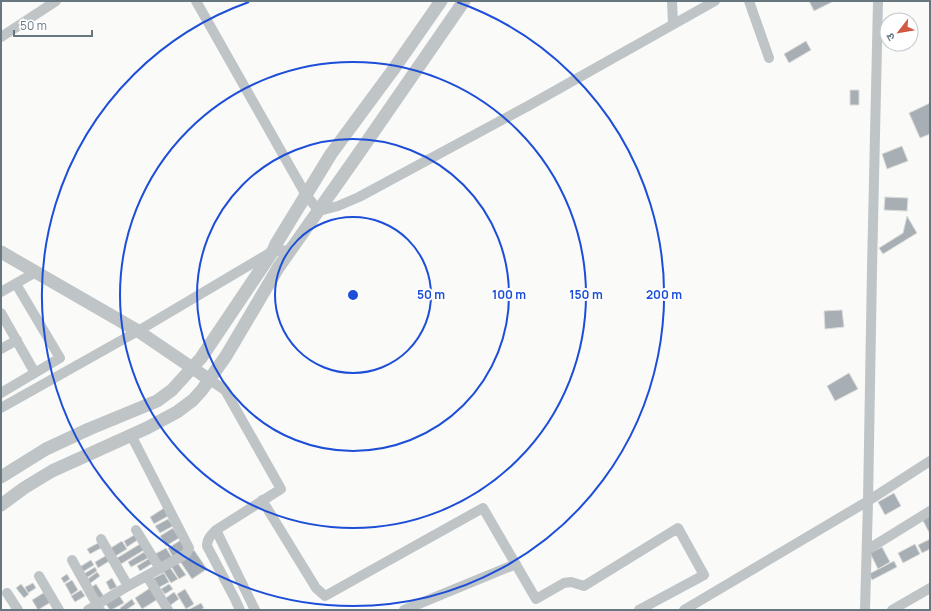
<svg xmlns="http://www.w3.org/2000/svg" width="931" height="611" font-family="Manrope,'Noto Sans Devanagari',sans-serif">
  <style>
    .building { fill: #a7afb4; stroke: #dcdcda }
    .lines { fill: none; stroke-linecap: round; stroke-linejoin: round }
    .minor { stroke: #bfc4c7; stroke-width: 10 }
    .tertiary { stroke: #bfc4c7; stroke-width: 13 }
    .ring { fill: none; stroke: #1d4ed8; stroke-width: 2 }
    .centre { fill: #1d4ed8; stroke: #fff; stroke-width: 2 }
    .ring-label { font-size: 12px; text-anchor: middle; font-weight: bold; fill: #1d4ed8; stroke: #fff; stroke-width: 4; stroke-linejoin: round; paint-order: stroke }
  </style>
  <rect width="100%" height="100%" fill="#fafaf8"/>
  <path class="building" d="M809,1h23v1l-18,9z
    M806,41l5,9 -22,13 -5,-9z
    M850,90h9v15h-9z
    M930,103v31l-10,4 -11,-25z
    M902,146l6,15 -21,8 -5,-15z
    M885,197l23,1 -1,13 -23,-1z
    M907,216l10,17 -34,21 -4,-6 24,-15z
    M842,310l2,17 -19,2 -1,-18z
    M849,373l9,16 -23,12 -8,-15z
    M894,493l7,13 -16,9 -7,-13z
    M164,508l4,8 -14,8 -4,-7z
    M930,515v19l-8,-15z
    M168,519l5,7 -13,7 -5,-7z
    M173,528l6,10 -13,8 -6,-10z
    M136,534l3,5 -12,8 -3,-6z
    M930,539v10l-8,4 -4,-8z
    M181,540l6,11 -13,8 -6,-11z
    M122,541l5,8 -13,8 -5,-8z
    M98,543l3,5 -11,6 -3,-5z
    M140,544l4,6 -23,14 -4,-6z
    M915,544l5,10 -17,9 -5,-10z
    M882,547l8,15 -12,7 -8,-16z
    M166,548l7,11 -12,6 -6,-11z
    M194,550l13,19 -15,10 -13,-19z
    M144,552l4,6 -17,9 -3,-5z
    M107,555l4,5 -13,8 -3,-6z
    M150,558l3,5 -13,8 -3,-5z
    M91,560l3,5 -13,8 -3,-5z
    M894,561l3,6 -25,13 -3,-6z
    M177,562l9,13 -7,4 -8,-13z
    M169,566l9,13 -7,4 -8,-12z
    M95,567l2,4 -12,8 -3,-4z
    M97,572l3,4 -12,9 -3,-4z
    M164,573l5,9 -11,6 -6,-9z
    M67,574l3,5 -6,4 -3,-5z
    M112,578l5,9 -7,3 -4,-8z
    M72,580l6,10 -7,5 -6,-11z
    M33,583l3,5 -8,5 -3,-6z
    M21,584l8,10 -5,4 -8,-10z
    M96,584l9,14 -7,4 -8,-14z
    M169,584l4,5 -8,5 -4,-5z
    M150,588l8,11 -16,10 -7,-11z
    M185,589l9,15 -8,5 -9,-15z
    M81,590l4,6 -10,6 -4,-6z
    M45,592l6,10 -13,8 -6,-10z
    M174,592l5,7 -11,8 -5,-7z
    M119,595l5,8 -13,7h-1l-5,-7z
    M132,599l3,5 -9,6h-5l-1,-2z
    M201,603l3,5 -4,2h-12z"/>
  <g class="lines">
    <path class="minor" d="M196,1l110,194 13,16 19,-5 21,-9 169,-91 187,-105
      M672,1l1,23
      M749,1l20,57
      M1,37l55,-36
      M1,292l35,-20
      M1,313l34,60
      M1,349l16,-9
      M210,380l15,10 56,99 -65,41c-5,5 -9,9 -9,16l28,53 5,11
      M1,393l59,-35 -44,-74
      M1,408l137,-77 135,-80 18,-1
      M262,500l54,88 9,8 158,-88 53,91 28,-16 7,-1 13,4 94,-58 26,47 -65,35
      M136,530l24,39
      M216,530l39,80
      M101,539l27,47
      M867,550l63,-39
      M72,560l28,50
      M39,576l20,34
      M147,576l21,34
      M7,593l11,17
      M88,610l40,-24 58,-32 3,-6 -58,-113
      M404,610l112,-46
      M684,610l184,-109 62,-40
      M865,610l3,-109 4,-232 6,-268
      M892,610l38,-22"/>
    <path class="tertiary" d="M1,252l137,79 72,49
      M1,477l45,-28 43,-20 68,-28 15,-11 29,-32 72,-107 3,-7 55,-90 62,-84 48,-69
      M1,505l23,-17 28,-17 95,-43 30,-16 16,-12 9,-10 24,-34 52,-88 81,-115 105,-152"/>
  </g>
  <g class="ring">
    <circle cx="353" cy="295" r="78"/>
    <circle cx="353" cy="295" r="156"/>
    <circle cx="353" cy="295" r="233"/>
    <path d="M457 2A311 311 0 1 1 249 2"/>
  </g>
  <circle cx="353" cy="295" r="6" class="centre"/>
  <g class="ring-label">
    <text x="431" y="299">50 m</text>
    <text x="509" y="299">100 m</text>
    <text x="586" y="299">150 m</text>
    <text x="664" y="299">200 m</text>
  </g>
  <rect width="931" height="611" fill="none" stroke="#677780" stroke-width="4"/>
  <g transform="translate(899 32) rotate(239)"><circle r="19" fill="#ffffff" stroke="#c2c9cc"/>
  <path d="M0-3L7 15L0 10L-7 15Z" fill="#d15941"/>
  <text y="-6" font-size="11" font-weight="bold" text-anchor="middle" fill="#677780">उ</text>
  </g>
  <path d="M14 30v6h78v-6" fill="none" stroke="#677780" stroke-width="2"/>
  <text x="20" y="30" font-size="12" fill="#677780" stroke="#ffffff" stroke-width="3" paint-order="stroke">50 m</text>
</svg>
